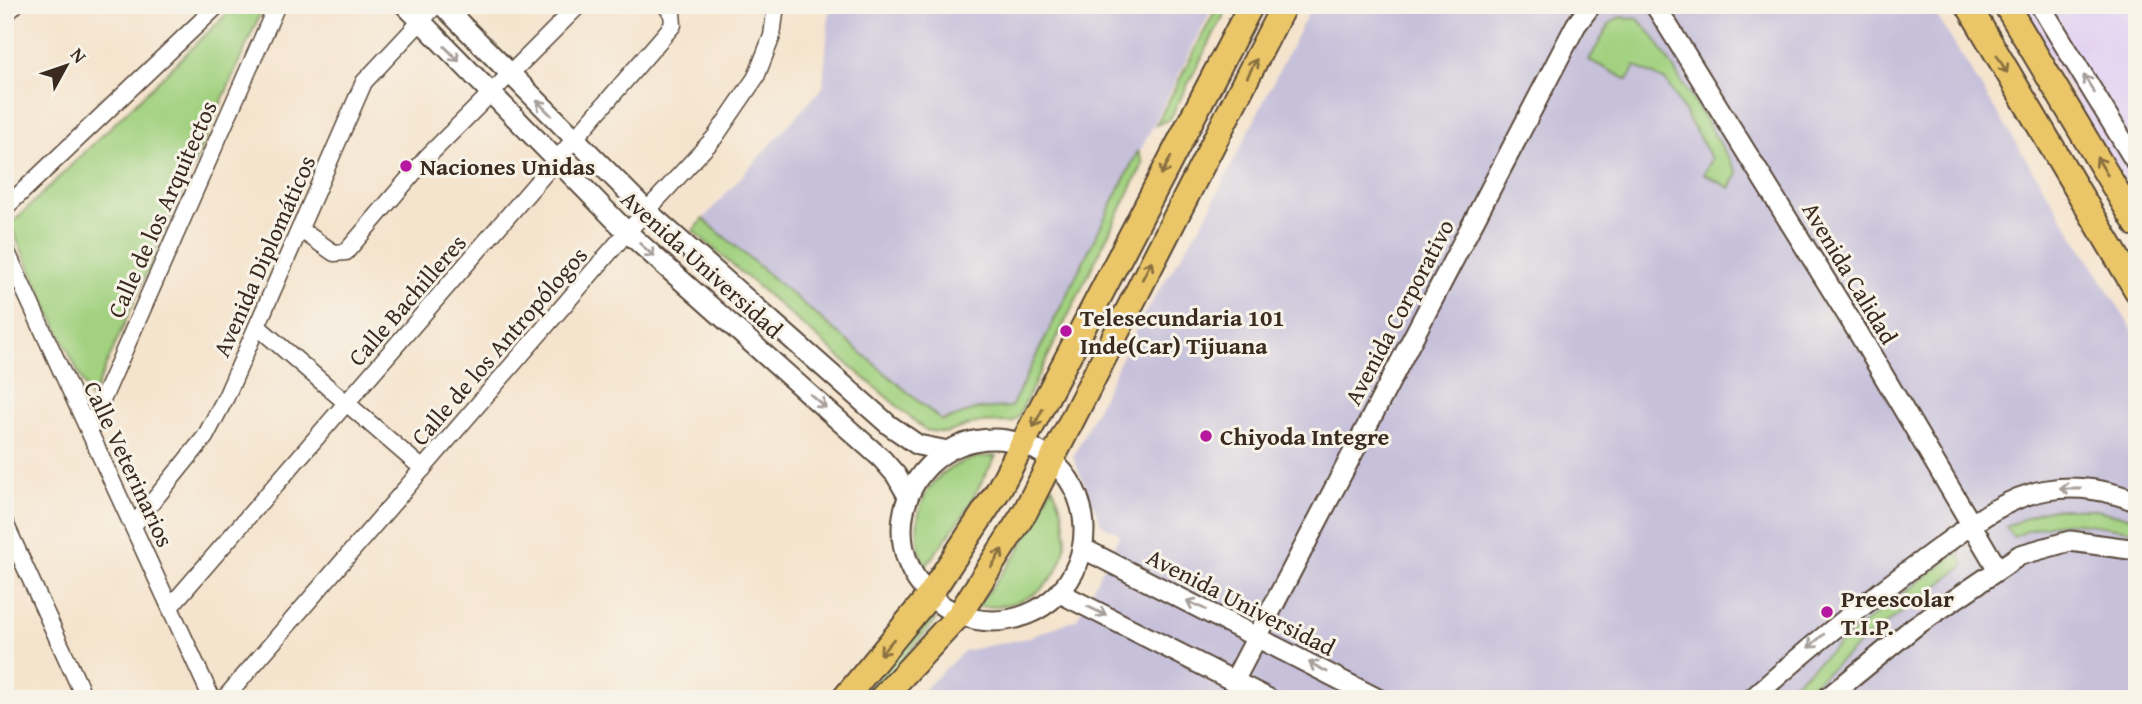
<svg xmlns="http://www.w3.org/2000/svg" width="2142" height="704" font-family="'Gentium Book Plus',serif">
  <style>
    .built { fill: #e3d3f2 }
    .industrial { fill: #c6c0da }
    .green { fill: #a2d180; stroke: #6e7e4f; stroke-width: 2 }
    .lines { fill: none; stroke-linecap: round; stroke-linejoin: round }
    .minor-casing { stroke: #574638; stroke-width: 19 }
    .tertiary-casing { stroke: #574638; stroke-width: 23 }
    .primary-casing { stroke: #574638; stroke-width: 28 }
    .minor { stroke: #fff; stroke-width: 16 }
    .tertiary { stroke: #fff; stroke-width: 19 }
    .primary { stroke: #eac669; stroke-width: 24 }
    .oneway { stroke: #a79f9a }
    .oneway2 { stroke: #8a7040 }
    .poi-dot { fill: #b5179e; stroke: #f7f3e8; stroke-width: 2.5 }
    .labels { text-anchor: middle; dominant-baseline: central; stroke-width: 6; stroke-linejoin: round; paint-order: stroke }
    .poi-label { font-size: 24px; font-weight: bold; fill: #3b2a1e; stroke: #f7f3e8; text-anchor: start }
    .street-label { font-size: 24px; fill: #3b2a1e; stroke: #f7f3e8 }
  </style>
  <rect width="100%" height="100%" fill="#f7f3e8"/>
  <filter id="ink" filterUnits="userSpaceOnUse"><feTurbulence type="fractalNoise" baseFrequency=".0143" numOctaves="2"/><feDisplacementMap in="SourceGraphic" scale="14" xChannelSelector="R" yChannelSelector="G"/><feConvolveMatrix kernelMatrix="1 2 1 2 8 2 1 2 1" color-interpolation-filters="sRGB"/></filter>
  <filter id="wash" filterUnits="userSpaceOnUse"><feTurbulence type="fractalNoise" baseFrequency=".00686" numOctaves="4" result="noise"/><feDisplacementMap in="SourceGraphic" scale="28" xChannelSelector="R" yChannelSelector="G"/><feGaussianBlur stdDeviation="1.57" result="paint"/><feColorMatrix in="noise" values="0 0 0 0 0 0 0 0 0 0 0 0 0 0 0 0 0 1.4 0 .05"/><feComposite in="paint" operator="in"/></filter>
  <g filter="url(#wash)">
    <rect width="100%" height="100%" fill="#f5e4cd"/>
    <path class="built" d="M2019,5h118v196z"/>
    <path class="industrial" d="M830,5h384l-203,402 -33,2 -36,12 -239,-202 120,-132z
      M1312,5h618l207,332v362h-1223l50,-48 63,-13 50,-19 43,-85 -18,-9 -29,-68 69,-140 62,-97z"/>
    <path class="green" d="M236,5h28l-173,395 -81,-175z
      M1218,5h11l-59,114 -14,6z
      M1620,17l18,2 16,18 84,136 -8,15 -26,-14 8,-15 -46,-78 -31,-15 -7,14 -39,-20 22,-38z
      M1138,151l5,13 -125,253 -6,5 -37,1 -29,10 -21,-3 -232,-199 10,-12 239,202 36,-12 33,-2z
      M996,456l-32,58 -39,53c-23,-57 7,-110 71,-111z
      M1052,486c35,66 0,124 -75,121l41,-55z
      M2055,509h36l46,10v12c-55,-6 -70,-18 -124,6l-7,-10 33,-15z
      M1960,554l4,12 -98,73 -71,60h-20l83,-71 96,-73z
      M929,614l7,6 -66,79h-12z"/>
  </g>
  <g filter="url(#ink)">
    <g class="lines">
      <defs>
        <path id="minor" d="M5,15l10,-10
          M5,208l213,-203
          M301,230l33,23 12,-1 81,-95 152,-152
          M5,248l207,451
          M257,326l166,143
          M89,430l188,-425
          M5,523l80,176
          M133,526l72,-89 21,-40 138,-315 72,-77
          M170,607l503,-582 -1,-12 -7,-8
          M224,699l403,-467 88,-95 41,-60 16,-41 4,-31"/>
        <path id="tertiary" d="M405,5l222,227 255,227 14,16 12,21
          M442,5l205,206 242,214 29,20 30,6
          M1655,5l204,329 138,234
          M2040,5l97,159
          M902 530a91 91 0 1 1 182 0a91 91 0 1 1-182 0Z
          M1082,548l296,151
          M1060,593l209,106
          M1234,681l342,-656 15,-20
          M1752,699c59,-54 115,-98 179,-145 35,-25 72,-57 116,-64 30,-5 63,0 90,12
          M1826,699l88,-72 106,-72 50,-14 67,9"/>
        <path id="primary" d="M1968,5l169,286
          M2006,5l131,220
          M844,699l85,-103 69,-105 253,-486
          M881,699l78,-84 66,-103 259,-507"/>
      </defs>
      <use href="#minor" class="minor-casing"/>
      <use href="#tertiary" class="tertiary-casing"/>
      <use href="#primary" class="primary-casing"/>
      <use href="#minor" class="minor"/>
      <use href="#tertiary" class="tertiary"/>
      <use href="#primary" class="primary"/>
    </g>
    <defs><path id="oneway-shaft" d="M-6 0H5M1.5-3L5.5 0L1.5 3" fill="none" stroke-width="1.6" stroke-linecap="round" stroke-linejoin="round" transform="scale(1.75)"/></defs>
    <g class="oneway">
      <use href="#oneway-shaft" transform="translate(452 54) rotate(45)"/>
      <use href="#oneway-shaft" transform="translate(2089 84) rotate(-122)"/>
      <use href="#oneway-shaft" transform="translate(544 108) rotate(-135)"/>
      <use href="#oneway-shaft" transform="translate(647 250) rotate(42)"/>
      <use href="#oneway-shaft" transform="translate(818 401) rotate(41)"/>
      <use href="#oneway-shaft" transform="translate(2070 489) rotate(180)"/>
      <use href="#oneway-shaft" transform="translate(1196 605) rotate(-154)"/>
      <use href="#oneway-shaft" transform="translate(1097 611) rotate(26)"/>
      <use href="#oneway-shaft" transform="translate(1816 641) rotate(139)"/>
      <use href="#oneway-shaft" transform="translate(1318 667) rotate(-152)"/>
    </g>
    <g class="oneway2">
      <use href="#oneway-shaft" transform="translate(2002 64) rotate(60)"/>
      <use href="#oneway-shaft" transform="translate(1252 68) rotate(-63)"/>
      <use href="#oneway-shaft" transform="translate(1166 166) rotate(118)"/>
      <use href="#oneway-shaft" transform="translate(2102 166) rotate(-121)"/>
      <use href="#oneway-shaft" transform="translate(1147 270) rotate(-63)"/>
      <use href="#oneway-shaft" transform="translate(1038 418) rotate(117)"/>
      <use href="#oneway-shaft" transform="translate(997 558) rotate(-58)"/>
      <use href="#oneway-shaft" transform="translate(887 647) rotate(130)"/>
    </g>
  </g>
  <g class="poi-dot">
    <circle cx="406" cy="166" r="7"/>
    <circle cx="1066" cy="331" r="7"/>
    <circle cx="1206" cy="436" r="7"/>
    <circle cx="1827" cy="612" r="7"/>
  </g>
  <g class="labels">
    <g class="poi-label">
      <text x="420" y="166">Naciones Unidas</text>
      <text x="1080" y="317">Telesecundaria 101<tspan x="1080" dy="28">Inde(Car) Tijuana</tspan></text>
      <text x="1220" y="436">Chiyoda Integre</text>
      <text x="1841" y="598">Preescolar<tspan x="1841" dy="28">T.I.P.</tspan></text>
    </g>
    <g class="street-label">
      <text transform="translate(162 209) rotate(-66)">Calle de los Arquitectos</text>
      <text transform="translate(264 256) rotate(-66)">Avenida Diplomáticos</text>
      <text transform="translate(702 264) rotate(42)">Avenida Universidad</text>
      <text transform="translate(1850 273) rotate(59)">Avenida Calidad</text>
      <text transform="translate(407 300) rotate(-49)">Calle Bachilleres</text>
      <text transform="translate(1399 312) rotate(-62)">Avenida Corporativo</text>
      <text transform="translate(499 346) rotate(-49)">Calle de los Antropólogos</text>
      <text transform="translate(129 464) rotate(65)">Calle Veterinarios</text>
      <text transform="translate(1241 602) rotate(27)">Avenida Universidad</text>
    </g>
  </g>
  <rect width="2142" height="704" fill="none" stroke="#f7f3e8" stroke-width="28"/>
  <g transform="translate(66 66) rotate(50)" stroke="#f7f3e8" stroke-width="5" paint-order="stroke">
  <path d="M0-5L12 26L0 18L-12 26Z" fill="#3b2a1e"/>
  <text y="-10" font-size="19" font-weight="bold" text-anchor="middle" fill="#3b2a1e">N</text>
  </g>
</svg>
